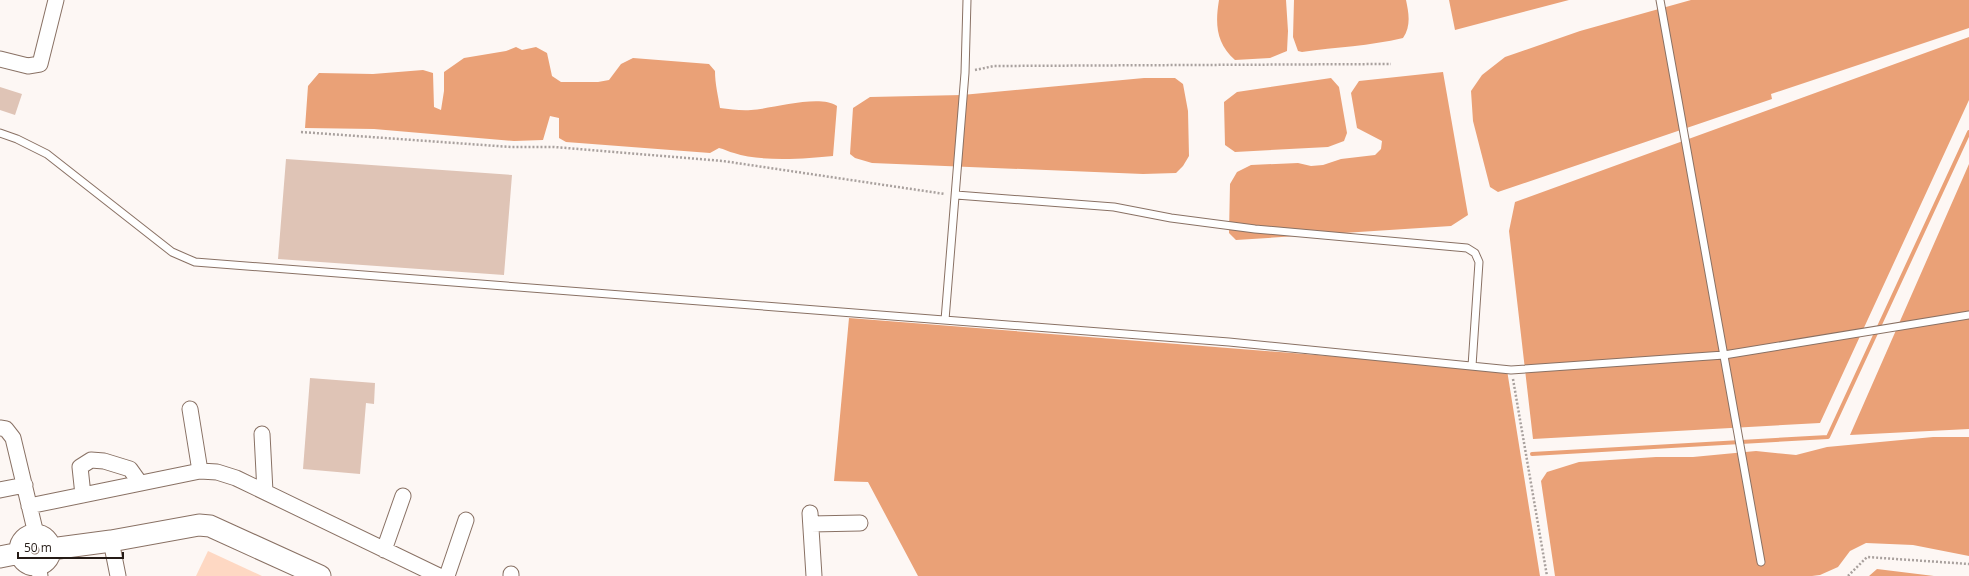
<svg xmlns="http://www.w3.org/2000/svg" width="1969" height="576" font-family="'Open Sans',sans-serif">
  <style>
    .green { fill: #fed8c3 }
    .water { fill: #eaa177 }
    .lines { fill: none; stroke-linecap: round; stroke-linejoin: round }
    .stream { stroke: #eaa177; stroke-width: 4 }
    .building { fill: #dfc4b6 }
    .lane-casing { stroke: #897164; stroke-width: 9 }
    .street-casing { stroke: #897164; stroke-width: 17 }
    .secondary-casing { stroke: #897164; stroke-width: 23 }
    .path { stroke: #a9a19e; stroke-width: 2.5; stroke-dasharray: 2 2; stroke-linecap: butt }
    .lane { stroke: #fff; stroke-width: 7 }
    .street { stroke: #fff; stroke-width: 15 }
    .secondary { stroke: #fff; stroke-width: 21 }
  </style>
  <rect width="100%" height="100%" fill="#fdf7f4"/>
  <path class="green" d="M208,551l54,25h-66z"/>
  <path class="water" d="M1219,0h67l2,31 -1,20 -17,7 -35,2c-19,-17 -20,-36 -16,-60z
    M1294,0h112c3,14 5,26 -3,38 -33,8 -67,9 -101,14l-4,-1 -5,-14z
    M1449,0h120l-114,30z
    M1691,0h278v28l-198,66 1,5 -274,93 -8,-5 -17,-66 -2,-30 11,-16 23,-18 75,-26z
    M1969,37v63l-149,323 -287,16 -24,-208 6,-29z
    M516,47l6,3 14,-3 11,6 5,23 9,6h37l11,-2 12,-16 12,-6 76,6 6,7c0,13 3,24 5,37 10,1 21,3 31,2 21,-1 68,-16 86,-4l-4,50c-28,3 -73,6 -99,-3 -5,-1 -10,-4 -15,-5l-9,5 -144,-11 -7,-4v-20l-9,-2 -7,24 -29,1 -140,-12 -69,-1 3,-42 11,-13 54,1 50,-4 10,3 1,34 7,3 3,-19v-19l20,-14 42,-7z
    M1443,72l25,143 -17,11 -215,14 -7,-7 1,-49 7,-12 14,-7 47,-2 13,3 12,-1 18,-6 34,-4 6,-6 1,-8 -25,-13 -6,-35 8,-12z
    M1144,78h31l8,6 5,27 1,45 -6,10 -7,7 -33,1 -271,-11 -17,-5 -5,-4 3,-46 17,-11 92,-2z
    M1331,78l8,9 8,46 -3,8 -16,6 -93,5 -10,-7 -1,-43 13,-10z
    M1969,164v265l-119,6z
    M849,318l658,52 33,206h-622l-50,-94 -34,-1z
    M1933,437h36v119l-56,-11 -47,-2 -16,8 -12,16 -18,8 -8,1h-257l-14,-95 6,-9 32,-10 77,-5h37l63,-6 40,4 31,-8z
    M1877,569l57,7h-65z"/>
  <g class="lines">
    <path class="stream" d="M1532,454l296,-17 141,-305"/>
  </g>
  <path class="building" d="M0,87l22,7 -7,21 -15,-5z
    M286,159l226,16 -8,100 -226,-16z
    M310,378l65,5 -1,21 -8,-1 -6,71 -57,-5z"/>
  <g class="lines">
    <defs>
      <path id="lane" d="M1660,0l101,562
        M0,133l17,6 30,15 125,98 23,10 1034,80 282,28 213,-15 245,-40
        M956,195l158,12 57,11 84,11 212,19 8,5 4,9 -7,104
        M945,320l20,-247 2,-73"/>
      <path id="street" d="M0,59l28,7 12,-2 16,-64
        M190,409l10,62
        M0,428l6,1 7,9 23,96
        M262,434l3,58
        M0,490l25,-5
        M83,495l-3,-28 11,-7 13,1 26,8 10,14
        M29,506l171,-35 17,1 19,6 203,98
        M810,513l4,63
        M811,524l49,-1
        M111,541l7,35
        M384,550l19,-54
        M38,565l2,11
        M447,576l19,-56
        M511,576v-2"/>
      <path id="secondary" d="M20 550a15 15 0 1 1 30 0a15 15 0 1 1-30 0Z
        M51,549l60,-8 88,-16 11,1 110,50
        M0,557l20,-4"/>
    </defs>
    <use href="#lane" class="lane-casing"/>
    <use href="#street" class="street-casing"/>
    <use href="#secondary" class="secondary-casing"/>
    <path class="path" d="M975,70l19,-4 397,-2
      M301,132l210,15h43l169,14 222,33
      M1513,379l34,197
      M1848,576l19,-19 102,7"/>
    <use href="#lane" class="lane"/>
    <use href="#street" class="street"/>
    <use href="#secondary" class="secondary"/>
  </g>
  <path d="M18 552v6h105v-6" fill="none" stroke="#251b16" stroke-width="2"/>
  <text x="24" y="552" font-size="12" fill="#251b16" stroke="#ffffff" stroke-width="3" paint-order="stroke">50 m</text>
</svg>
